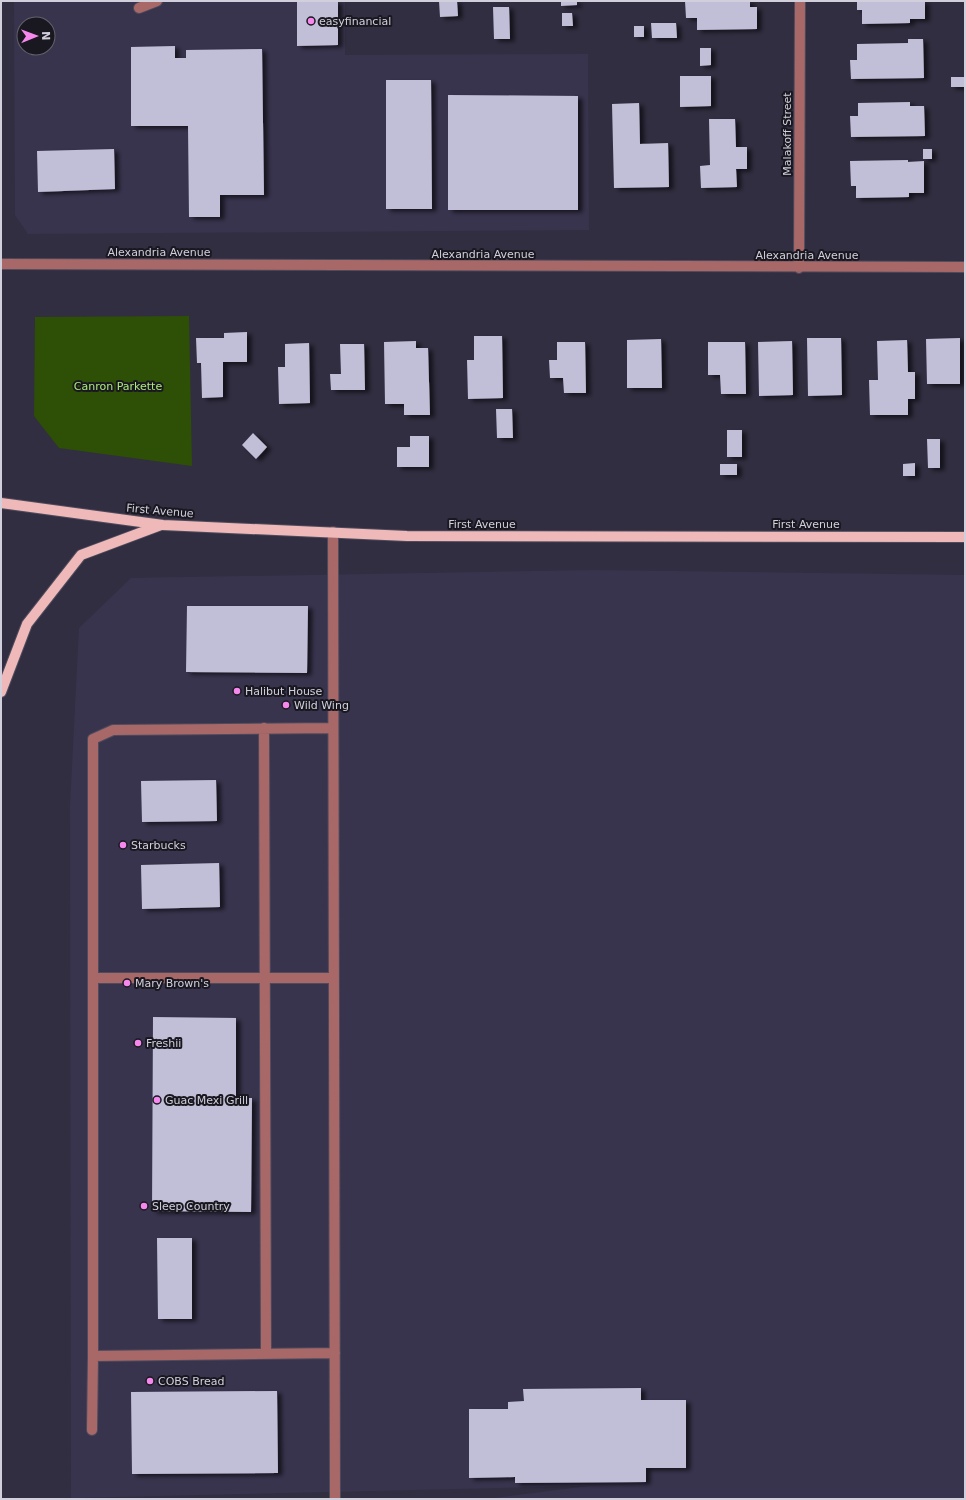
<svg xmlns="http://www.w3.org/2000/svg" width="966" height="1500" font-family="'DejaVu Sans',sans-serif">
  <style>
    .built { fill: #39344e; fill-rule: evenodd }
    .green { fill: #2e4f06 }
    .building { fill: #c1bed7; filter: url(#shadow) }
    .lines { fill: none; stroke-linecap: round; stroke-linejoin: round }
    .minor-casing { stroke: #4e4b5d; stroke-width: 12 }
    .major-casing { stroke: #4e4b5d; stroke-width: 12 }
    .minor { stroke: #a86868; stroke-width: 10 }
    .major { stroke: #eeb9b8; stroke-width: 10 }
    .poi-dot { fill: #f688ed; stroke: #191820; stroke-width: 1.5 }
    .labels { text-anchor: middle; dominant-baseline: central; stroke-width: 4; stroke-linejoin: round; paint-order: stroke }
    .poi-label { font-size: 11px; fill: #d1cfdc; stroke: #191820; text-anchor: start }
    .street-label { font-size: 11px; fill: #d1cfdc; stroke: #191820 }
    .park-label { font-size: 11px; fill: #ace779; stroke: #191820 }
  </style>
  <defs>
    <filter id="shadow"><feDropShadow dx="4.5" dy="2.5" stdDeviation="2" flood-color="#0009"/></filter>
  </defs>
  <rect width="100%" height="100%" fill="#312e41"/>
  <path class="built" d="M14,1h331v54l243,-1 1,176 -561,4 -13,-19zM24,24h24v24h-24z
    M595,570l370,5v924h-479l102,-13 -517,12 -1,-692 9,-178 52,-50z"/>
  <path class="green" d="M189,316l3,150 -133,-18 -25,-32 1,-99z"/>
  <path class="building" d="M297,1h41v44l-41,1z
    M439,1h18l1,15 -18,1z
    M561,1h16v4l-16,1z
    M685,1h65v6h7v22l-60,1v-12h-11z
    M857,1h68v18h-15v4l-48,1v-14h-5z
    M493,7h16l1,32h-16z
    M562,13h10l1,13h-11z
    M651,23h25l1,15h-25z
    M634,26h10v11h-10z
    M908,39h15l1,39 -73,1 -1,-19h7v-16l51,-1z
    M175,46v12h11v-8l76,-1 2,146h-44v22h-31l-1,-91h-57v-79z
    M700,48h11v17l-11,1z
    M680,76h31v30l-31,1z
    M951,77h14v10h-14z
    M386,80h45l1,129h-46z
    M448,95l130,1v114h-130z
    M910,102v4h14l1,30 -74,1 -1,-21h8v-13z
    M639,103l1,41 28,-1 1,44 -55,1 -2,-84z
    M709,119h26l1,28h11v22h-11l1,18 -36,1 -1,-22 10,-1z
    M114,149l1,40 -77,3 -1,-41z
    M923,149h9v10h-9z
    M908,160v2l16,-1v32h-15v4l-53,1v-12h-5l-1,-25z
    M247,332v30h-24v35l-21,1 -1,-35h-4l-1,-25h28v-5z
    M474,336h28l1,62 -35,1 -1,-39h7z
    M807,338h34l1,57 -34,1z
    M960,338v46h-33l-1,-45z
    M661,339l1,49h-35v-48z
    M907,340l1,32h7v27h-7v16h-38l-1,-35h9l-1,-39z
    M416,341v7h12l2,67h-26v-11h-19l-1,-62z
    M792,341l1,54 -34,1 -1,-54z
    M557,342h28l1,51h-22l-1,-15h-13l-1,-18h8z
    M708,342h37l1,52h-25l-1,-19h-12z
    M309,343l1,60 -31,1 -1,-37h7v-23z
    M340,344h24l1,46h-34l-1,-16h11z
    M496,409h16l1,29h-16z
    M727,430h15v27h-15z
    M253,433l14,14 -11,12 -14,-14z
    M410,436h19v31h-32v-20h13z
    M927,439h13v29h-12z
    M915,463v13h-12v-12z
    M720,464h17v11h-17z
    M187,606h121l-1,67 -121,-1z
    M216,780l1,41 -75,1 -1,-41z
    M219,863l1,44 -78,2 -1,-44z
    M153,1017l83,1v80h16l-1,114 -99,-1z
    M157,1238h35v81h-34z
    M641,1388v12h45v68h-40v14l-131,1v-6l-46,1v-69h39v-7l16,-1 -1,-12z
    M277,1391l1,82 -146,1 -1,-82z"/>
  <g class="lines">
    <defs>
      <path id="minor" d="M139,8l18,-7
        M1,264l964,3
        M799,268l1,-267
        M333,532l2,967
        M264,728l2,626
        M333,728l-220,2 -20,9v617l242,-3
        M93,978h241
        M92,1430l1,-74"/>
      <path id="major" d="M1,503l162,22 244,11 558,1
        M1,692l26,-68 54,-69 80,-30"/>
    </defs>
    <use href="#minor" class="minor-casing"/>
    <use href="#major" class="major-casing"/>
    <use href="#minor" class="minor"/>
    <use href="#major" class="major"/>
  </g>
  <g class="poi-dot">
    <circle cx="311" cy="21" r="4"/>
    <circle cx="237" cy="691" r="4"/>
    <circle cx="286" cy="705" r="4"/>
    <circle cx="123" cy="845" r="4"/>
    <circle cx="127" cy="983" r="4"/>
    <circle cx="138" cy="1043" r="4"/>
    <circle cx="157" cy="1100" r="4"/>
    <circle cx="144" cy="1206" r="4"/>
    <circle cx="150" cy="1381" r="4"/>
  </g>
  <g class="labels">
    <g class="poi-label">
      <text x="319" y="21">easyfinancial</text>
      <text x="245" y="691">Halibut House</text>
      <text x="294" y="705">Wild Wing</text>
      <text x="131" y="845">Starbucks</text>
      <text x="135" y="983">Mary Brown's</text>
      <text x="146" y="1043">Freshii</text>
      <text x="165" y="1100">Guac Mexi Grill</text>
      <text x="152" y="1206">Sleep Country</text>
      <text x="158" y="1381">COBS Bread</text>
    </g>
    <g class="street-label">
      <text transform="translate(787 134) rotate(-90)">Malakoff Street</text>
      <text x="159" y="252">Alexandria Avenue</text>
      <text x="483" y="254">Alexandria Avenue</text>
      <text x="807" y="255">Alexandria Avenue</text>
      <text transform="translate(160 511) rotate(5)">First Avenue</text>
      <text x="482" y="524">First Avenue</text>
      <text x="806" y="524">First Avenue</text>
    </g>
    <g class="park-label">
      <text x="118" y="386">Canron Parkette</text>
    </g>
  </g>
  <rect width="966" height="1500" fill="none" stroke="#d1cfdc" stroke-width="4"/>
  <g transform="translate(36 36) rotate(89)"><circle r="19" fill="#191820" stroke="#63616b"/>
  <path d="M0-3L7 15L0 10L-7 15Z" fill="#f688ed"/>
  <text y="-6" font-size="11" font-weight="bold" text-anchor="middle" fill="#d1cfdc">N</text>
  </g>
</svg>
